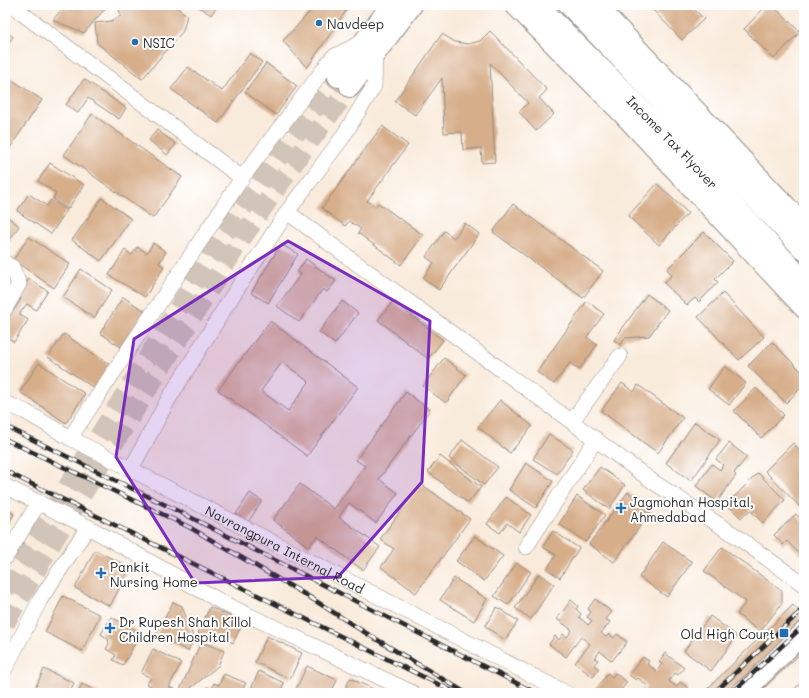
<svg xmlns="http://www.w3.org/2000/svg" width="809" height="698" font-family="Mali,sans-serif">
  <style>
    .building { fill: #d7ae8a; fill-rule: evenodd }
    .lines { fill: none; stroke-linecap: round; stroke-linejoin: round }
    .major-tunnel { stroke: #d0c5b8; stroke-width: 20; stroke-dasharray: 20 10; stroke-linecap: butt }
    .minor-casing { stroke: #928b83; stroke-width: 16 }
    .major-casing { stroke: #928b83; stroke-width: 22 }
    .minor { stroke: #fff; stroke-width: 15 }
    .major { stroke: #fff; stroke-width: 20 }
    .rail-casing { stroke: #2b2b2b; stroke-width: 4.5 }
    .rail { stroke: #fff; stroke-width: 3; stroke-dasharray: 9; stroke-linecap: butt }
    .marked { fill: #7b2cbf; fill-opacity: 0.2; stroke: #7b2cbf; stroke-width: 3; stroke-linejoin: round }
    .poi-dot { fill: #1f6fb2; stroke: #fff; stroke-width: 1.5 }
    .labels { text-anchor: middle; dominant-baseline: central; stroke-width: 4; stroke-linejoin: round; paint-order: stroke }
    .poi-label { font-size: 13px; fill: #2b2b2b; stroke: #fff; text-anchor: start }
    .street-label { font-size: 13px; fill: #2b2b2b; stroke: #fff }
  </style>
  <rect width="100%" height="100%" fill="#fff"/>
  <filter id="ink" filterUnits="userSpaceOnUse"><feTurbulence type="fractalNoise" baseFrequency=".025" numOctaves="2"/><feDisplacementMap in="SourceGraphic" scale="8" xChannelSelector="R" yChannelSelector="G"/><feConvolveMatrix kernelMatrix="1 2 1 2 8 2 1 2 1" color-interpolation-filters="sRGB"/></filter>
  <filter id="wash" filterUnits="userSpaceOnUse"><feTurbulence type="fractalNoise" baseFrequency=".012" numOctaves="4" result="noise"/><feDisplacementMap in="SourceGraphic" scale="16" xChannelSelector="R" yChannelSelector="G"/><feGaussianBlur stdDeviation="0.9" result="paint"/><feColorMatrix in="noise" values="0 0 0 0 0 0 0 0 0 0 0 0 0 0 0 0 0 1.4 0 .05"/><feComposite in="paint" operator="in"/></filter>
  <g filter="url(#wash)">
    <rect width="100%" height="100%" fill="#f9ebdb"/>
    <g id="blocks">
      <path class="building" d="M65,5h43l-24,28 -31,-13z
        M132,5h41l14,10 -4,16 -41,48 -45,-36 -2,-20 16,-2 10,-5 -2,-7 12,-3z
        M196,5h22l-7,10z
        M316,5h34l-43,63 -24,-27z
        M648,5h48l-3,3 11,11 -22,21z
        M767,5h5l28,27 -26,27 -30,-30z
        M5,31l8,6 -8,11z
        M490,31l57,59 -8,8 15,16 -18,17 -17,-19 9,-9 -38,-40 5,99 -13,1 -1,-15 -18,2 -1,-18 -18,1 -2,-55 -27,37 -20,-14 47,-67 13,8 13,2 12,-3z
        M250,53l12,9 -44,61 -47,-34 17,-22 34,24z
        M266,63l31,23 -21,29 -31,-23z
        M5,75l37,25 -37,55z
        M84,79l42,29 -7,11 -31,-21 -10,15 -12,-8z
        M92,114l90,63 -29,41 -89,-63z
        M382,126l26,19 -41,56 8,6 3,-4 45,32 -22,30 -43,-32 3,-4 -12,-8 -4,5 -23,-18z
        M157,130l19,14 -9,11 -18,-15z
        M50,163l34,22 -16,24 -15,-10 3,-6 -18,-12z
        M657,184l31,29 -29,32 -31,-29z
        M29,194l18,12 4,-6 16,10 -16,24 -34,-23z
        M102,198l29,21 -30,42 -29,-21z
        M513,204l90,67 -20,27 -90,-66z
        M5,215l14,11 -14,21z
        M465,223l14,11 -40,56 -16,-12 11,-15 -8,-6 18,-26 10,7z
        M704,232l29,29 -18,18 3,3 -19,20 -4,-4 -8,7 -23,-22 8,-8 -5,-6z
        M29,237l41,27 -16,24 -41,-28z
        M153,243l13,9 -7,11 5,4 -19,30 -36,-22 16,-25 7,5 5,-8 10,6z
        M281,244l17,10 -30,49 -17,-10z
        M306,259l30,22 -9,11 -4,-3 -24,33 -22,-16 24,-32 -4,-2z
        M81,269l31,21 -18,28 -31,-21z
        M29,279l19,12 -12,19 -9,-6 -8,10 9,6 -14,22 -9,-6v-22l4,-7 5,3 7,-11 -4,-3z
        M723,293l41,44 -25,23 -41,-43z
        M647,294l21,16 -19,26 -24,2 -4,7 -7,-5z
        M123,297l22,14 -24,36 -21,-14z
        M342,301l16,12 -23,31 -16,-12z
        M393,301l50,39 -15,19 -50,-39z
        M587,301l17,13 -17,23 10,8 -18,25 -9,-7 -16,21 -17,-12z
        M270,321l88,66 -51,69 -89,-66zM282,362l27,20 -21,29 -27,-20z
        M64,334l49,33 -16,23 -49,-33z
        M772,342l32,32v11l-18,18 -38,-37z
        M444,358l22,17 -20,28 -23,-17z
        M39,363l46,31 -19,29 -46,-31z
        M725,366l21,17 -17,22 -21,-16z
        M622,383l12,9 4,-7 45,33 -25,35 -57,-42z
        M756,388l28,27 -23,23 -27,-27z
        M406,392l24,18 -51,69 19,14 -22,30 -27,-20 -10,14 41,30 -17,23 -46,-34 -8,11 -36,-27 27,-36 34,25 31,-43 -9,-6z
        M500,400l32,26 -22,27 -32,-26z
        M695,422l25,18 -29,41 -25,-18z
        M549,434l24,16 -16,24 -24,-15z
        M462,440l36,27 -14,18 -35,-27z
        M729,443l18,14 -13,16 2,2 -19,27 -21,-16 16,-22 8,6 3,-5 -7,-6z
        M793,443l11,12v23l-3,3 3,3v19l-4,4 -35,-36z
        M440,456l41,31 -13,16 -40,-31z
        M526,463l27,18 -17,27 -27,-18z
        M600,467l25,18 -16,24 -26,-19z
        M758,473l27,27 -22,23 -13,-13 -9,8 -14,-14z
        M421,484l49,35 -54,74 -35,-26 13,-18 -14,-10z
        M628,492l24,18 -38,52 -25,-18z
        M250,493l12,8 -14,21 -12,-8z
        M577,496l28,19 -19,27 -27,-18z
        M506,497l25,18 -12,17 -12,-9 -7,10 -13,-9z
        M5,509l9,5 -9,15z
        M796,514l8,9v30l-3,3 -14,-15 -4,4 -9,-10z
        M553,531l26,17 -19,30 -13,-9 9,-14 -13,-8z
        M475,536l28,20 -19,25 -28,-20z
        M663,542l29,20 -25,35 -28,-20z
        M722,547l60,44v12l-22,29 -23,-18 9,-12 -42,-31z
        M95,550l35,18 -20,38 -35,-18z
        M517,563l14,9 -23,33 -14,-9z
        M539,574l15,10 -23,35 -16,-11z
        M454,578l33,21 -13,22 -34,-21z
        M63,596l37,19 -18,36 -37,-19z
        M595,599l17,13 -6,7 4,3 -9,11 5,4 3,-3 5,4 3,-4 10,8 -15,19 -12,-10 -5,7 3,2 -4,5 5,4 -6,8 -18,-14 15,-19 -9,-7 -15,20 -17,-13 6,-8 4,4 4,-6 4,3 5,-7 -15,-11 14,-19 7,6 -2,3 5,5 -2,3 9,8 4,-4 -5,-4 4,-5 -3,-3z
        M173,602l9,4 12,33 -6,12 -32,-16z
        M793,605l11,12v33l-45,43h-56z
        M210,607l33,15 -10,21 -17,-8 -3,5 -15,-7z
        M497,607l21,14 -13,19 -20,-14z
        M710,616l27,20 -26,35 -27,-20z
        M111,617l30,16 -18,32 -10,-5 3,-5 -10,-6 3,-5 -1,-5 -7,-5z
        M267,636l35,17 -12,26 -35,-17z
        M201,642l23,9 -6,15 -32,26 -6,-2z
        M153,649l28,14 -12,24 5,2 -2,4h-24l3,-7 -4,-2 4,-6 -10,-5z
        M665,653l19,15 -6,7 -3,-2 -6,8 8,6 3,-5 8,6 -4,5h-41l5,-7 -10,-8 -2,2 -7,-5 14,-18 6,4 -2,3 10,7 5,-7 -3,-2z
        M307,666l30,14 -6,13h-33l-3,-2z
        M44,669l30,14 -5,10h-36z
        M259,671l25,12 -4,10h-31z
        M608,673l4,4 3,-4 12,9 -8,11h-18l-5,-4z
        M224,674l22,9 -5,10h-41l1,-3 4,1 2,-4 5,2 2,-6 5,2z
        M350,678l25,12 -2,3h-30z
        M804,679v14h-13z
        M82,684l17,9h-21z"/>
    </g>
  </g>
  <g filter="url(#ink)">
    <use href="#blocks" fill-opacity="0" stroke="#928b83" stroke-width="1"/>
    <g class="lines">
      <path class="major-tunnel" d="M5,590l34,-57 186,-300 60,-85 53,-71
        M5,623l48,-82 186,-299 59,-85 52,-70"/>
      <defs>
        <g id="minor">
          <path d="M11,5l231,173"/>
          <path d="M287,212l365,269 84,55 68,49"/>
          <path d="M5,263l7,4 7,17 -14,25"/>
          <path id="s1" d="M5,403l21,9 44,26 496,255"/>
          <path d="M572,421l48,-65"/>
          <path d="M70,438l172,-260 91,-121 30,-15"/>
          <path d="M131,469l37,-69 58,-94 61,-94 55,-74 32,-52 1,-30"/>
          <path d="M5,486l83,41 139,78 186,88"/>
          <path d="M526,547l70,-108"/>
          <path d="M5,558l34,-56"/>
          <path d="M5,669l35,-69 48,-73"/>
        </g>
        <g id="major">
          <path d="M515,5l109,110 180,193"/>
          <path id="s2" d="M538,5l149,150 117,126"/>
          <path d="M569,5l235,245"/>
          <path d="M596,5l208,220"/>
          <path d="M338,77l53,-72"/>
          <path d="M350,87l62,-82"/>
          <path d="M741,693l10,-8 53,-53"/>
        </g>
      </defs>
      <use href="#minor" class="minor-casing"/>
      <use href="#major" class="major-casing"/>
      <use href="#minor" class="minor"/>
      <use href="#major" class="major"/>
      <defs>
        <path id="rail" d="M5,426l187,92 344,175
          M5,439l184,88 122,71 50,32 105,63
          M5,471l451,222
          M714,693l90,-85
          M732,693l72,-68"/>
      </defs>
      <use href="#rail" class="rail-casing"/>
      <use href="#rail" class="rail"/>
    </g>
  </g>
  <path class="marked" d="M288,241l142,80 -8,161 -84,95 -143,6 -79,-126 18,-118z"/>
  <g class="poi-dot">
    <circle cx="319" cy="23" r="4"/>
    <circle cx="135" cy="42" r="4"/>
    <path d="M619 502h4v4h4v4h-4v4h-4v-4h-4v-4h4z"/>
    <path d="M99 567h4v4h4v4h-4v4h-4v-4h-4v-4h4z"/>
    <path d="M108 622h4v4h4v4h-4v4h-4v-4h-4v-4h4z"/>
    <rect x="779" y="628" width="10" height="10" rx="2"/>
  </g>
  <g class="labels">
    <g class="poi-label">
      <text x="327" y="23">Navdeep</text>
      <text x="143" y="42">NSIC</text>
      <text x="630" y="501">Jagmohan Hospital,<tspan x="630" dy="15">Ahmedabad</tspan></text>
      <text x="110" y="566">Pankit<tspan x="110" dy="15">Nursing Home</tspan></text>
      <text x="119" y="621">Dr Rupesh Shah Killol<tspan x="119" dy="15">Children Hospital</tspan></text>
      <text x="775" y="633" text-anchor="end">Old High Court</text>
    </g>
    <g class="street-label">
      <text stroke="none"><textPath href="#s2" startOffset="192">Income Tax Flyover</textPath></text>
      <text stroke="none"><textPath href="#s1" startOffset="316">Navrangpura Internal Road</textPath></text>
    </g>
  </g>
  <rect width="809" height="698" fill="none" stroke="#fff" stroke-width="20"/>
</svg>
